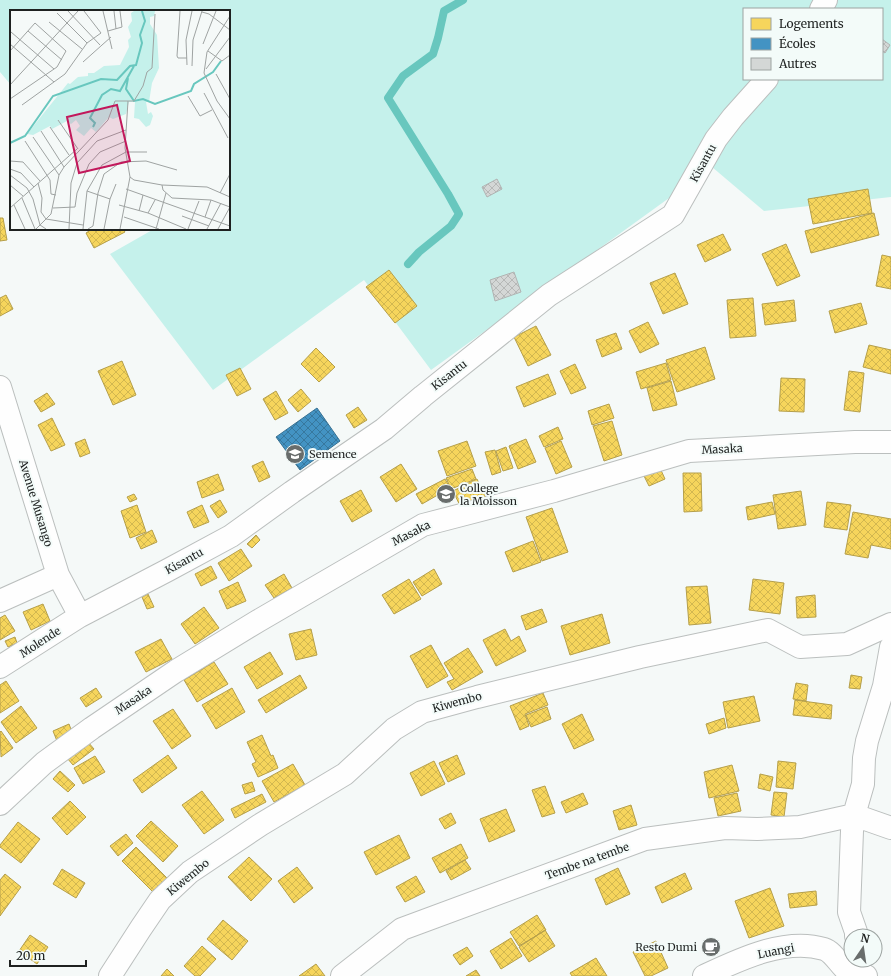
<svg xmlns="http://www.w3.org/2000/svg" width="891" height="976" font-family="Merriweather,serif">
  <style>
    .green { fill: #c5f1eb; fill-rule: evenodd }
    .homes { fill: url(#homes-cross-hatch); stroke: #b59f4a }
    .schools { fill: url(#schools-cross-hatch); stroke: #387192 }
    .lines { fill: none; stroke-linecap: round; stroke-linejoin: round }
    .stream { stroke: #68c7be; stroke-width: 8 }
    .building { fill: url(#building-cross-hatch); stroke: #b0b3b2 }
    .minor-casing { stroke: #bbbfbe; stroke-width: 24 }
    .minor { stroke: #fefefe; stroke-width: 22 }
    .labels { text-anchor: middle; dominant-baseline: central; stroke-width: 4; stroke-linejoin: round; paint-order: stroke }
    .street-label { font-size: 11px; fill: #1e2120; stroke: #f3fbf9 }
    .poi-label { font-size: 11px; fill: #1e2120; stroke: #f3fbf9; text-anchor: start }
    .inset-river { fill: none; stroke: #68c7be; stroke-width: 2 }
    .inset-road { fill: none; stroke: #9fa3a2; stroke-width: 1 }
    .view { fill: #c2185b; fill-opacity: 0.15; stroke: #c2185b; stroke-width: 2 }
    .inset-edge { fill: none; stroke: #1e2120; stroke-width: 2 }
  </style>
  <defs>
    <pattern id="homes-cross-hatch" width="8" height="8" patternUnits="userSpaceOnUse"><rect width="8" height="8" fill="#f6d55c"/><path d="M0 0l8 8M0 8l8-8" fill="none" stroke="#d2b750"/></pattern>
    <pattern id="schools-cross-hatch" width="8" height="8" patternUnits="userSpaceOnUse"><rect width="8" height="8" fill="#4393c3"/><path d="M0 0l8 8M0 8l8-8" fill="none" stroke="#37789e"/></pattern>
    <pattern id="building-cross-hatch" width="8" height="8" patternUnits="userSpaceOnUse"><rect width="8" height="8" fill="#d4d7d6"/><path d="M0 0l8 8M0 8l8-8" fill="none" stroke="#b6b8b7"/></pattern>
  </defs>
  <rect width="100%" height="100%" fill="#f5f9f8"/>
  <path class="green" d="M0,0h891v197l-127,14 -52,-44 -281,203 -67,-90 -151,110 -103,-136 44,-25h75v-218h-218v74l-11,-13zM744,9h138v70h-138z"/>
  <path class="homes" d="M868,189l4,24 -59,11 -5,-25z
    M874,213l5,22 -68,18 -6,-22z
    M0,218h3l4,22 -7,1z
    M92,229h31l2,3 -31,16 -8,-15z
    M723,234l8,16 -26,12 -8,-17z
    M786,244l14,32 -23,10 -15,-32z
    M882,255l9,2v32l-15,-3z
    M389,270l28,36 -22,17 -29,-36z
    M675,273l13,31 -25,10 -13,-31z
    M6,295l7,14 -13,7v-18z
    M753,298l3,38 -26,2 -3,-38z
    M794,300l2,21 -31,4 -3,-21z
    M861,303l6,21 -32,9 -6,-22z
    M648,322l11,22 -19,9 -11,-22z
    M536,326l15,29 -23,11 -14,-29z
    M616,333l6,16 -20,8 -6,-17z
    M869,345l22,5v24l-28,-7z
    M705,347l10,32 -38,13 -11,-32z
    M316,348l19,19 -16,15 -18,-18z
    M122,361l14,34 -23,10 -15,-34z
    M666,363l5,17 -30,9 -5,-17z
    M575,364l11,24 -15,6 -11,-23z
    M240,368l11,21 -14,7 -11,-21z
    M849,371l15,2 -4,39 -16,-2z
    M548,374l8,20 -32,13 -8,-20z
    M781,378l24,1 -1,33 -25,-1z
    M671,381l6,24 -24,6 -6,-23z
    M301,389l10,12 -13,11 -10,-12z
    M276,391l12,22 -13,7 -12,-21z
    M47,393l8,11 -14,8 -7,-11z
    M609,404l5,14 -22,7 -4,-14z
    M358,407l9,13 -13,8 -8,-13z
    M52,418l13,27 -14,6 -13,-26z
    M612,421l10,34 -18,6 -11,-35z
    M558,427l5,12 -19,8 -5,-11z
    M85,439l5,14 -10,4 -5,-14z
    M526,439l10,23 -18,7 -9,-23z
    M467,441l9,25 -29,10 -9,-25z
    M561,441l11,26 -16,7 -11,-26z
    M506,447l7,21 -10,3 -7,-20z
    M495,450l6,22 -9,3 -7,-23z
    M263,461l7,16 -11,5 -7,-16z
    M401,464l16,25 -21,13 -16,-25z
    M660,468l5,11 -16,7 -5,-10z
    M472,469l4,10 -25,10 -5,-11z
    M683,473h18l1,38 -18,1z
    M218,474l6,16 -22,8 -5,-16z
    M445,479l5,9 -28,16 -6,-10z
    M477,479l10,21 -24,12 -10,-21z
    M361,490l11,21 -20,11 -12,-21z
    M801,491l5,34 -28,4 -5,-34z
    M134,494l3,5 -7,3 -3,-5z
    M220,500l7,12 -9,6 -8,-12z
    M772,502l3,12 -27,6 -2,-13z
    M827,502l24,3 -4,25 -23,-3z
    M137,505l9,27 -16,6 -9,-27z
    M202,505l7,17 -15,6 -7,-16z
    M552,508l16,44 -26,9 -16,-44z
    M853,512l38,7v30l-20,-4 -3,13 -23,-4z
    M152,530l5,12 -16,7 -5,-11z
    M256,535l4,5 -8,8 -5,-4z
    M533,541l8,21 -28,10 -8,-20z
    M241,549l11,17 -23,15 -11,-18z
    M211,566l6,12 -16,8 -6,-12z
    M434,569l8,15 -20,12 -9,-14z
    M284,574l8,14 -18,10 -9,-13z
    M409,579l12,20 -27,15 -12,-19z
    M753,579l31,4 -4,31 -31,-4z
    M238,582l8,19 -19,8 -8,-18z
    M707,586l4,37 -22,2 -3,-38z
    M148,594l6,13 -7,2 -5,-12z
    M815,595l1,22 -19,1 -1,-21z
    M43,604l7,17 -19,9 -8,-18z
    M204,607l15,21 -24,16 -14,-20z
    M542,609l5,13 -21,8 -5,-14z
    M602,614l8,29 -40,12 -9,-29z
    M5,615l10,16 -15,9v-22z
    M311,629l6,26 -21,5 -7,-26z
    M505,629l6,12 8,-5 7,15 -30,15 -13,-26z
    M15,637l2,6 -9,4 -3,-6z
    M161,639l11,20 -26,13 -11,-20z
    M431,645l17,31 -21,12 -17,-32z
    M468,648l15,24 -31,18 -5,-8 7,-3 -10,-16z
    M270,652l13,22 -26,15 -13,-22z
    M214,662l14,22 -31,18 -13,-22z
    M300,675l7,13 -41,25 -8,-13z
    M851,675l11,2 -2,12 -11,-1z
    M6,681l13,20 -19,12v-28z
    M796,683l12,2 -2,16 -13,-2z
    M96,688l6,9 -16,10 -6,-9z
    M232,688l13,24 -29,17 -14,-24z
    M543,693l5,12 -23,9 4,12 -9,4 -10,-24z
    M754,696l6,25 -32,7 -5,-26z
    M795,700l37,5 -1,14 -38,-4z
    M21,706l16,22 -21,15 -15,-21z
    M547,707l4,12 -20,8 -5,-12z
    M173,709l18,27 -19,13 -19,-28z
    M582,714l12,26 -20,9 -12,-25z
    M724,718l2,10 -17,6 -3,-10z
    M69,724l6,16 -16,6 -6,-15z
    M1,731l12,17 -12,9 -1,-25z
    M262,735l9,21 2,-1 5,13 -20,9 -6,-13 4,-2 -9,-20z
    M88,742l6,7 -21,16 -6,-7z
    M168,755l9,13 -35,25 -9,-13z
    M457,755l8,19 -17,8 -9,-19z
    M95,756l10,16 -22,12 -9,-16z
    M434,761l11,23 -24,12 -11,-23z
    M778,761l18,2 -3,26 -17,-2z
    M293,764l12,21 -31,17 -12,-21z
    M732,765l7,26 -30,7 -5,-26z
    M60,771l15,14 -7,7 -15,-13z
    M760,774l13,3 -3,14 -12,-3z
    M252,782l3,9 -10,3 -3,-9z
    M545,786l10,27 -13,4 -10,-27z
    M202,791l22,29 -20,14 -22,-29z
    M774,792l13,1 -3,24 -13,-2z
    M583,793l5,11 -22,9 -5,-11z
    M737,793l4,18 -23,5 -4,-18z
    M262,794l4,8 -31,16 -4,-9z
    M70,801l16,16 -19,18 -15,-17z
    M631,805l6,20 -18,5 -6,-19z
    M506,809l9,22 -26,11 -9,-23z
    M451,813l5,10 -11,6 -6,-10z
    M151,821l27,25 -15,16 -27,-26z
    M18,822l22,17 -19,24 -21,-16v-2z
    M126,834l7,9 -15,13 -8,-10z
    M399,835l11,23 -34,17 -12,-23z
    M461,844l7,14 -28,15 -8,-15z
    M136,847l32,32 -14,14 -32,-32z
    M249,857l23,22 -21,22 -23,-24z
    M465,860l6,9 -20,11 -5,-9z
    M297,867l16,21 -19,15 -16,-22z
    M618,868l12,26 -24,11 -11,-26z
    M62,869l23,14 -9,15 -23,-14z
    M685,873l7,16 -30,14 -7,-16z
    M5,874l16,13 -21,29v-36z
    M416,876l9,16 -20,10 -9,-15z
    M770,888l14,38 -35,12 -14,-37z
    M816,891l1,14 -27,3 -2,-14z
    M537,915l9,15 -27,16 -9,-14z
    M223,920l25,21 -16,19 -25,-21z
    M545,930l10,16 -26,16 -10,-15z
    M30,935l18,12 -11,17 -18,-13z
    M511,938l11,18 -21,13 -11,-18z
    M656,941l12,27 -17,8h-6l-12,-24z
    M202,946l14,13 -16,17h-5l-11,-10z
    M467,947l6,9 -13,9 -7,-10z
    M596,958l11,18h-35l-2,-3z
    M316,964l9,12h-26z
    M167,969l7,7h-13z
    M476,970l4,6h-14z"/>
  <path class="schools" d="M317,408l23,33 -40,29 -24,-33z"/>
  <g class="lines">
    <path class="stream" d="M408,264l11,-12 32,-26 8,-12 -11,-20 -60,-96 15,-22 30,-22 5,-16 6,-27 19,-11"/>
  </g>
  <path class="building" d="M882,39l8,6 -5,8 -3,-2z
    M497,179l5,10 -15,8 -5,-10z
    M514,272l7,20 -26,9 -5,-21z"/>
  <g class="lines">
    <defs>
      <path id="minor" d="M821,9l5,-9
        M0,387l58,188 22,41
        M0,601l58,-26
        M0,667l80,-51 88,-46 63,-34 61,-44 92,-63 39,-33 126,-101 124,-80 43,-76 17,-22 34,-38
        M0,804l44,-41 48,-35 84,-57 82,-50 165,-96 131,-34 135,-40 166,-9h36
        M856,936v-4l-7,-20 3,-81 2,-16 9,-31 1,-26 3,-17 17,-55 7,-39
        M110,976l31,-48 19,-28 30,-28 70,-47 85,-51 49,-45 28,-17 55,-15 163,-40 128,-27 32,17 47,-3 44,-20
        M342,976l60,-47 243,-90 80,-11 32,1 43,-2 54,-12 37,13
        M704,976c34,-16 81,-39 120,-27 10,3 18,20 27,25 4,2 11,1 15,2"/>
    </defs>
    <use href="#minor" class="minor-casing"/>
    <use href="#minor" class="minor"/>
  </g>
  <defs>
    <symbol id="school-disc" viewBox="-11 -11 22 22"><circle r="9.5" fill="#696d6c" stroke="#f3fbf9"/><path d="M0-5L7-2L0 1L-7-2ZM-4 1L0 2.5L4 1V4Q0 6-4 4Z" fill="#fff"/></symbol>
    <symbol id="cafe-disc" viewBox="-11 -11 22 22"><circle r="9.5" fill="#696d6c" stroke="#f3fbf9"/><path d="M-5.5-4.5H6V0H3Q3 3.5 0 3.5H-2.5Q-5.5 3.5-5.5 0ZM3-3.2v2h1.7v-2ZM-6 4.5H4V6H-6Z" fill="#fff"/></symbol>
  </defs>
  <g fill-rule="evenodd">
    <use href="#school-disc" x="284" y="443" width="22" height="22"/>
    <use href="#school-disc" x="435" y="483" width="22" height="22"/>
    <use href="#cafe-disc" x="700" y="936" width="22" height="22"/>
  </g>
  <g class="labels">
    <g class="street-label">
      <text transform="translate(703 163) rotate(-61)">Kisantu</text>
      <text transform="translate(449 375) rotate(-38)">Kisantu</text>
      <text transform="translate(722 449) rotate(-3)">Masaka</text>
      <text transform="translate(36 503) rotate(73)">Avenue Musango</text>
      <text transform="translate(411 533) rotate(-27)">Masaka</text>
      <text transform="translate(184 561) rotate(-29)">Kisantu</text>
      <text transform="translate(40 642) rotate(-33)">Molende</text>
      <text transform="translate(133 700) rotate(-34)">Masaka</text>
      <text transform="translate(457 702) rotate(-15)">Kiwembo</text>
      <text transform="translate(587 861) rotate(-20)">Tembe na tembe</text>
      <text transform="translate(188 877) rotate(-39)">Kiwembo</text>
      <text transform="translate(776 951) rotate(-11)">Luangi</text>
    </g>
    <g class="poi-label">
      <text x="309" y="454">Semence</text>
      <text x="460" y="488">College<tspan x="460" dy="13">la Moisson</tspan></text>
      <text x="697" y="947" text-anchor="end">Resto Dumi</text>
    </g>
  </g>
  <g transform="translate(10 10)">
    <rect width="220" height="220" fill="#f5f9f8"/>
    <path d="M124,1h21l-1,5 -4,1v7l7,11 2,33 -7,15 -3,19h-3l2,12 3,-2 2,4 -3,9 -4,2 -7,-8 -5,-1 1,-16h-6l-3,12 -13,5 -4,-2 -13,15 -5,-4 -7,8 -8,-6 4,-4 -4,-6 -5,4 -4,-3 -15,8 -2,-3 -17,9 -6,-1 41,-51 2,1 8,-7 10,-1v-3h6l10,-7 16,-1 9,-18 -1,-7 3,-3 -3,-10 4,-6 -1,-8z" fill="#c5f1eb"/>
    <path class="inset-river" d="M118,68l-2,11 8,12 9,-2 12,5 36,-13 3,-7 19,-12 8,-11M83,117l2,-4 -5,-5 12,-23 9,-6 9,2 14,-25M0,133l15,-7 28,-40 48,-17 16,1 13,-14 6,-1 6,-22 -2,-8 5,-14 -3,-10"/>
    <path class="inset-road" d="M58,1l32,34M93,1l9,38M104,1l2,18M170,1l-3,45 1,2h9M192,2l7,2 21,16M47,3l30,30M220,6l-23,36 -3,21 13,28 13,18M39,12l33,27M18,21l34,29M98,21l14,-4 -2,-16M1,22l43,37M0,34l44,38M193,34l13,-33M0,41l25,-28 31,28 -9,16 -47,32M198,41l14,10 8,-6M73,52l28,-25M177,55l-1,-25 6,-29M182,56l1,-26 9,-29M196,59l24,-32M206,64l14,25M0,75l68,-74M194,83l24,45M178,86l12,20 12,-6M118,91l-3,47 5,29M12,95l43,-31 22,-31 14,-10 -17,-22M48,110l20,29M40,117l19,28M31,121l23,36M23,127l26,38M15,131l25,39 1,14 5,1M0,151l13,1 17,19M0,159l11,4 13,14M0,165l17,13 6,11 7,26 6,4M120,167l4,3 28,5 45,2 23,10M28,173l4,15 -1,14 5,7 37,6M0,175l13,11M152,175l1,5 9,8 39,2 19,7M116,179l104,37M77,181l23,8M210,183l10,-19M12,188l13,31M4,195l11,24M109,195l29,8 38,16M0,198l67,-59M43,198l22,-1 2,-14 12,-29 11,-12 26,-11M129,201l4,-16M138,203l7,-13M172,206l27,10M114,207l35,12M195,207l6,-17M26,219l15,-15 8,-39 5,-8 44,-47 7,-19h19l9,-15 4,-14 5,-4 3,-54M59,219l2,-46 6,-20 20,-22 29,-11M73,219l4,-38 15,-26 24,-13h21M78,219l5,-3 5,-33 6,-19 17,-12 25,-1 31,9M94,219l6,-30 6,-15M110,219l10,-52M146,219l10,-36M178,219l11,-28M197,219l14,-26M208,219l12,-22"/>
    <path class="view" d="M107,95l13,56 -51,12 -12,-56z"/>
    <rect width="220" height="220" class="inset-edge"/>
  </g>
  <rect x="743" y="8" width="140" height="72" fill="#f3fbf9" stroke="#9ea4a2"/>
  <rect x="751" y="18" width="20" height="12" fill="#f6d55c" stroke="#9ea4a2"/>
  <text x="779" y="28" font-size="12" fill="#1e2120">Logements</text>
  <rect x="751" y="38" width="20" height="12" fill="#4393c3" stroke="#9ea4a2"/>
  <text x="779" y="48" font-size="12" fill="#1e2120">Écoles</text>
  <rect x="751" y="58" width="20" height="12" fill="#d4d7d6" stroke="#9ea4a2"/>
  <text x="779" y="68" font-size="12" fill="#1e2120">Autres</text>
  <g transform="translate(863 948) rotate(13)"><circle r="19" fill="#f3fbf9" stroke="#9ea4a2"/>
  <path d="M0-3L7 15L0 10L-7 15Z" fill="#696d6c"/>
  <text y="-6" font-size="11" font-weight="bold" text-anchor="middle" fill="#1e2120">N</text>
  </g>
  <path d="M10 960v6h76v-6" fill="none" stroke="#1e2120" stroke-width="2"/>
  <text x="16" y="960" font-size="12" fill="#1e2120" stroke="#f3fbf9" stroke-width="3" paint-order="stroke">20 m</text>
</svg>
